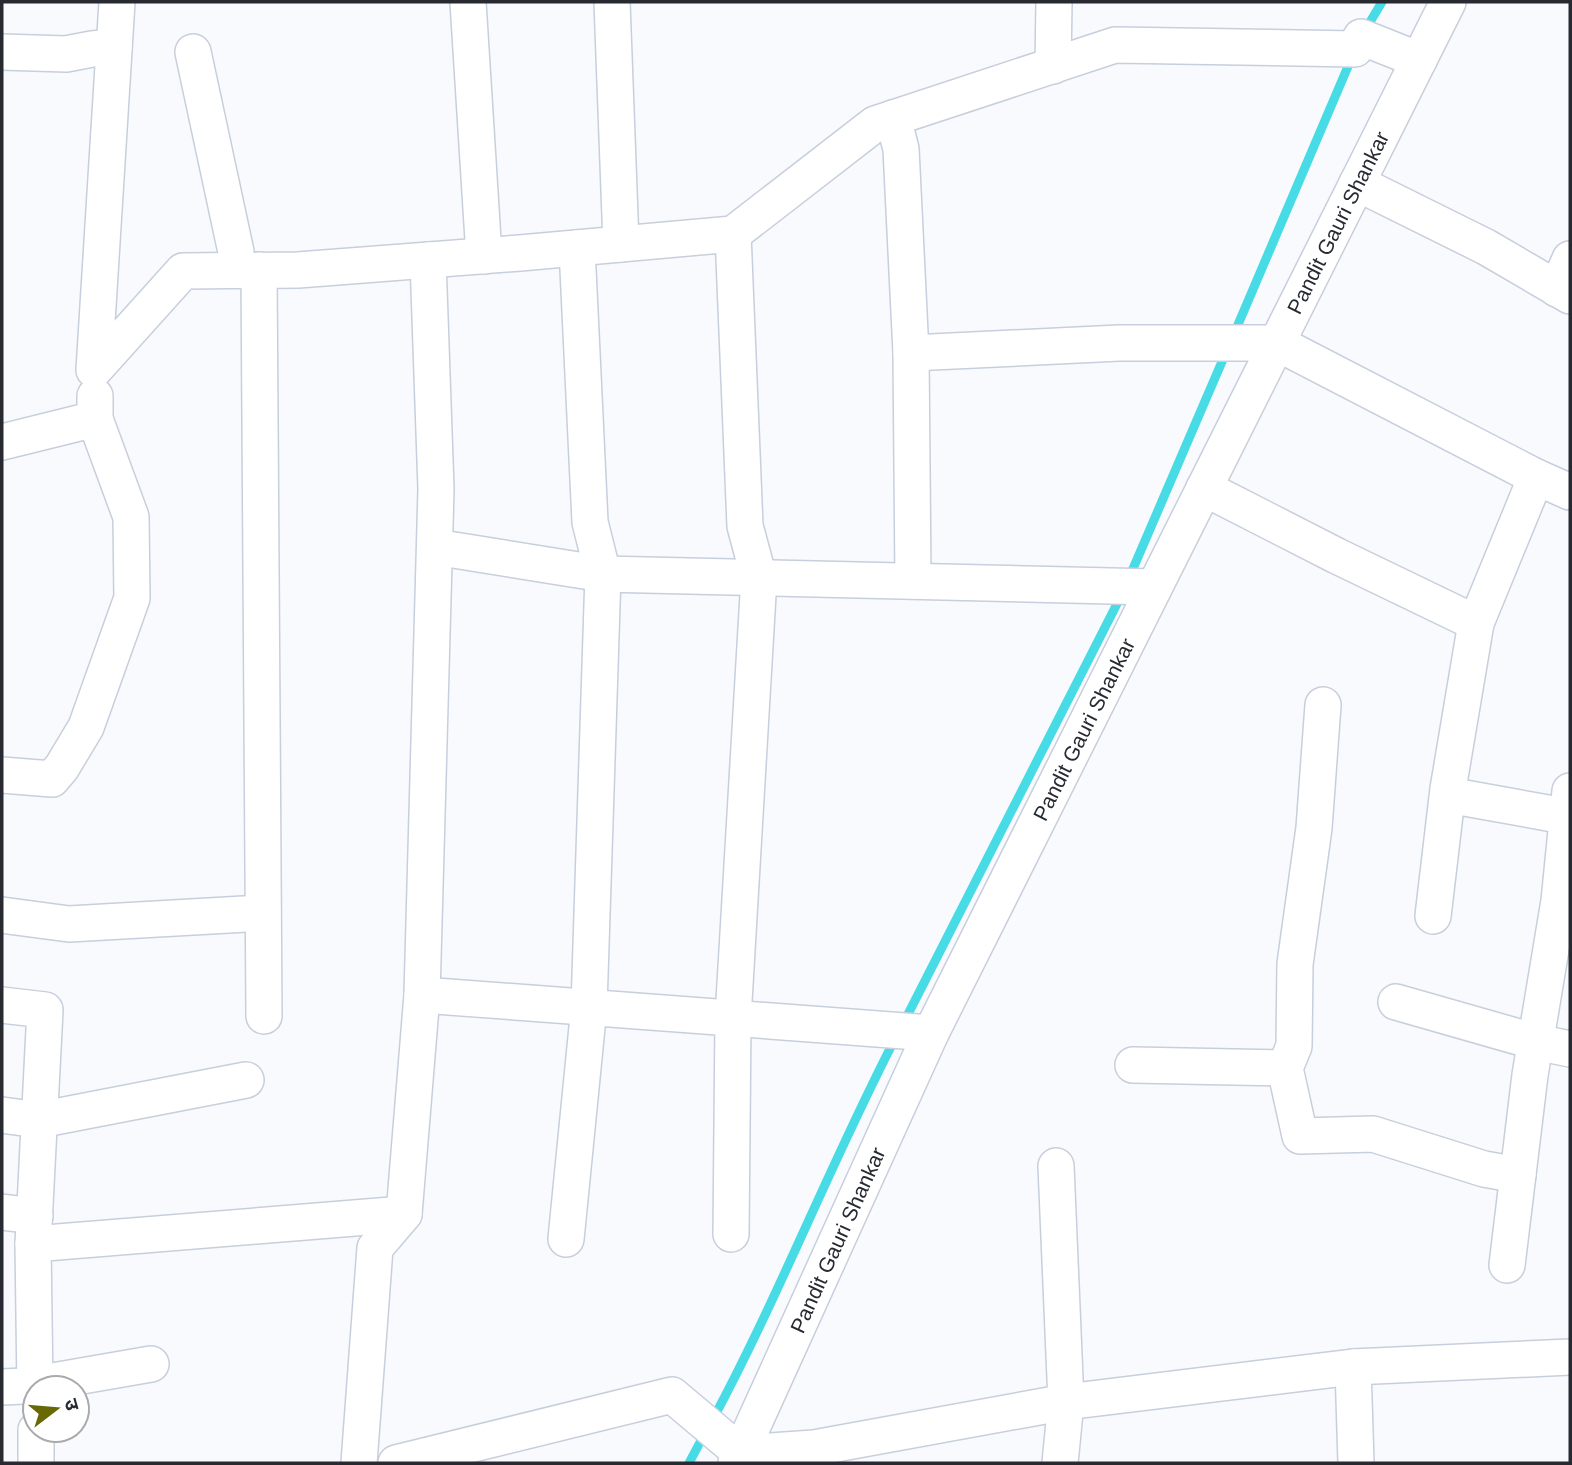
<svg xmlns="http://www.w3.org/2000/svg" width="1572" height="1465" font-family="Helvetica,'Noto Sans Devanagari',sans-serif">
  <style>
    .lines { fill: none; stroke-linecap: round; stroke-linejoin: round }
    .stream { stroke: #46dbe5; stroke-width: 9 }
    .minor-casing { stroke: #c7cfdd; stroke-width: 38 }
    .minor { stroke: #fff; stroke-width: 35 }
    .labels { text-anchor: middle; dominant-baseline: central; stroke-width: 7; stroke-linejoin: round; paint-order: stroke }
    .street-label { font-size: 21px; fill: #272a30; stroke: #fff }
  </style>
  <rect width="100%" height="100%" fill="#f8fafd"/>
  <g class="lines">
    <path class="stream" d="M1364,32l18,-30
      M1234,334l118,-277
      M1129,578l98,-228
      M904,1022l218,-428
      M713,1419c67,-125 118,-257 183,-382
      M689,1463l17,-32"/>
    <defs>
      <g id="minor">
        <path d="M117,2l-23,368 89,-99 115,-1 222,-17 213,-19 142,-110 240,-79 240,4 6,-12 58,23"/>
        <path d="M468,2l16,254"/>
        <path d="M612,2l9,242"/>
        <path d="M2,52l64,2 26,-5 22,-2"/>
        <path d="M193,52l43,200 -2,18"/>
        <path d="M1053,66l1,-64"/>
        <path d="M893,118l8,31 10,204 2,228"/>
        <path d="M1357,183l129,64 84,49"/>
        <path d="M428,260l8,229 -14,506 509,38"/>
        <path d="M259,270l5,746"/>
        <path d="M1557,289l13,-30"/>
        <path d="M911,353l208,-10h158l259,134 34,15"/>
        <path d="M2,442l93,-23v-23"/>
        <path d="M1204,488l133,68 139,67"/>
        <path d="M435,547l168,27 -13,-52 -13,-274"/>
        <path d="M1323,705l-9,123 -19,136 -1,82 -9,22 15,68 73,-2 111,35 34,6"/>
        <path d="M2,775l50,4 10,-12 24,-40 46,-129 -1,-81 -36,-98"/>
        <path d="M1448,795l122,22"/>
        <path d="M2,915l67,9 194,-11"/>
        <path d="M1433,916l15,-127 28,-166 60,-146"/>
        <path d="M1396,1002l140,40 34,7"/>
        <path d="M2,1005l43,5 -12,234"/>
        <path d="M1133,1065l152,3"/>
        <path d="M2,1115l37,5 207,-40"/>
        <path d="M1056,1166l10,236 -6,61"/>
        <path d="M2,1212l33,4"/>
        <path d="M731,1234l2,-216 26,-440 -14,-52 -12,-292"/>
        <path d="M566,1239l23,-232 14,-433 551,13"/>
        <path d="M1507,1265l23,-190 29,-174 11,-110"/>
        <path d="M1353,1367l3,96"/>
        <path d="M2,1387l22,-1 127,-22"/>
        <path d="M35,1388l-2,-144 371,-30"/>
        <path d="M36,1430v33"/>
        <path d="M359,1463l16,-215 29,-34 18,-219"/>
        <path d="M396,1463l276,-68 69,58 73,-5 252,-46 287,-35 217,-10"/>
        <path id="s1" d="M736,1463l195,-430 517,-1031"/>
      </g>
    </defs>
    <use href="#minor" class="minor-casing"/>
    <use href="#minor" class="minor"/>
  </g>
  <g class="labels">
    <g class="street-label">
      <text stroke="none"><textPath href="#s1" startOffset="1379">Pandit Gauri Shankar</textPath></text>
      <text stroke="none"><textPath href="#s1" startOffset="812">Pandit Gauri Shankar</textPath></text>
      <text stroke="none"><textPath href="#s1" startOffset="245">Pandit Gauri Shankar</textPath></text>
    </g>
  </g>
  <rect width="1572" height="1465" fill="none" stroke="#272a30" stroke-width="7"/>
  <g transform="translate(56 1409) rotate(74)"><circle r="33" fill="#ffffff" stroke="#a9aaac" stroke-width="2"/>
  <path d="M0-5L12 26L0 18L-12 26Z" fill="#686905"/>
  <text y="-10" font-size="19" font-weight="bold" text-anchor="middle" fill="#272a30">उ</text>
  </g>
</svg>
